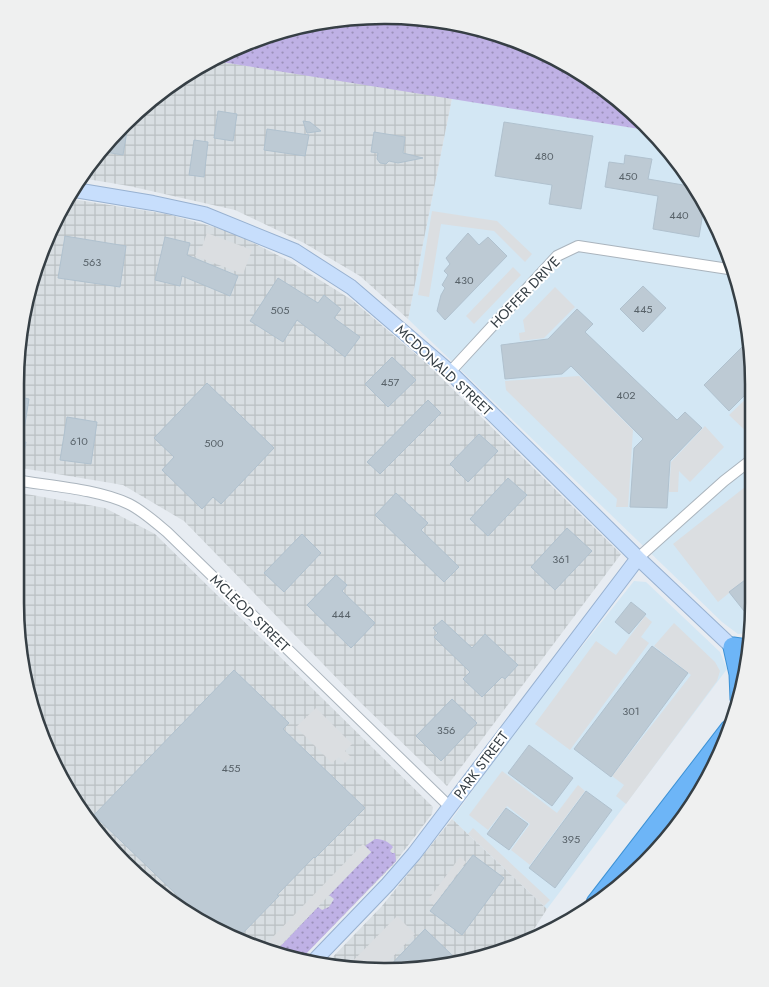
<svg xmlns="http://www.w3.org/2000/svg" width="769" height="987" font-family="Jost,sans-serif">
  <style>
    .commercial { fill: #d3e7f4 }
    .industrial { fill: url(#industrial-grid) }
    .grass { fill: url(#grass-dots) }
    .parking { fill: #dbdee1 }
    .building { fill: #bdcad4; stroke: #b0c1ce }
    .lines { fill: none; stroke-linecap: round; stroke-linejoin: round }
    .street-casing { stroke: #aab4bd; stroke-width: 12 }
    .secondary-casing { stroke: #98b1d0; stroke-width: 16 }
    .highway-casing { stroke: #3d92d6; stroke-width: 21 }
    .street { stroke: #fff; stroke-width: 10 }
    .secondary { stroke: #c7defc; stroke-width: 14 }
    .highway { stroke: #6db5f7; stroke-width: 19 }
    .labels { text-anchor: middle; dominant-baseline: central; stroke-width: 4; stroke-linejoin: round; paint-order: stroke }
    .number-label { font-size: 11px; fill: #586269 }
    .street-label { font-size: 14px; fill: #363f45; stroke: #fff }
    .rim { fill: none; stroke: #363f45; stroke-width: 2.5 }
  </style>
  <defs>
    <pattern id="industrial-grid" width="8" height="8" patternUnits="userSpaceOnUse" patternTransform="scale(1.25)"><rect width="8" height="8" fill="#d8dee2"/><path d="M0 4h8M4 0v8" fill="none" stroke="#bac0c3"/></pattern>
    <pattern id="grass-dots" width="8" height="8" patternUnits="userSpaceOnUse" patternTransform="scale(1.25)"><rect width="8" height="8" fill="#bfb1e5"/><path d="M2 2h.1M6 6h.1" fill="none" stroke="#9c91bb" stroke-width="1.8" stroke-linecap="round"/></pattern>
  </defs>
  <rect width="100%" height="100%" fill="#e7ecf2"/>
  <path class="commercial" d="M452,98l200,33 10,10 42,59 30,66 19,94 -5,273 -10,1 -16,-12 -314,-303z
    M634,581l12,1 74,70 7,17 -180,240 -95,-90 66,-92z"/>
  <path class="industrial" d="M209,60l243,38 -44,221 -48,-43 -56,-33 -69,-33 -106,-24 -48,-8 11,-19 49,-52 58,-42z
    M71,199l96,15 65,18 59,30 61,38 73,62 196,192 -174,232 -86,-83 -177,-182 -61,-36 -108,-18 1,-106 19,-96z
    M15,492l90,16 50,26 278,273 -1,7 -39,51 -94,96 -10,-2 -89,-36 -77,-59 -58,-77 -37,-89 -13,-96z
    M452,819l95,90 -20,31 -47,19 -95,13 -59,-8 56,-58z"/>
  <path class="grass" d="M408,16l72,12 68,25 61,38 43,40 -443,-71 56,-25 71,-17z
    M375,839c7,0 13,2 18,8l-3,4 2,2h3l1,8 -97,100 -10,-2 -24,-9 4,-5 7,6 42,-44 4,3 7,-3 5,-8 -5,-4 42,-43 -6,-6z"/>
  <path class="parking" d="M432,211l65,10 35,33 -7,8 -31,-31 -53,-7 -12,73 -11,-2z
    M207,233l45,17 -9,24 -48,-18 4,-9h3z
    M513,267l8,8 -47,49 -8,-8z
    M555,287l20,20 -31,31 -24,3 -1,-8 6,-1 -2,-12z
    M579,376l54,54 -5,77h-12l1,-8 -111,-109 -1,-9z
    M753,392l-1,45 -23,-22z
    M705,426l19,21 -34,35 -11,-11 -1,21h-9l2,-30z
    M745,487l6,7 -2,83 -31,25 -45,-58z
    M645,616l7,6 -11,15 8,6 -79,107 -35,-26 61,-83 20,14z
    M674,623l41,39 5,9 -3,10 -91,123 -10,-8 8,-11 -12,-9 79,-101 -37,-29z
    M316,708l36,36 -7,7 6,6 -6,6 -6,-6 -7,6 -36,-36z
    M502,771l55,42 21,-28 7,6 -55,74 -19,-15 19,-26 -23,-18 -19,24 -19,-15z
    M473,828l77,72 -6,6 -76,-72z
    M363,844l8,8 -96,99 -8,-8z
    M460,857l6,5 -32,43 -6,-5z
    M397,916l18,18 -36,37 -32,-4z"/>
  <path class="building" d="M218,111l19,3 -4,27 -19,-3z
    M129,119l-6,36 -24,-4z
    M303,121l7,1 11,9 -14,2z
    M504,122l89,14 -12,73 -32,-5 3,-19 -57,-9z
    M267,129l42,6 -4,21 -41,-6z
    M374,132l31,5 -2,16 20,5 -25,5 -9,-2 -3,3 -6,-1 -3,-4 1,-6 -7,-1z
    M194,140l14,2 -4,35 -15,-2z
    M625,155l27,4 -4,20 47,8 10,13 -6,37 -46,-8 5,-33 -53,-9 4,-25 15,2z
    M468,233l11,12 9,-8 19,19 -62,64 -8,-9 4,-16 4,-7 -3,-3 6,-10 -4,-4 6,-7 -4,-6z
    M65,236l61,10 -6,41 -62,-9z
    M165,237l25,6 -3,12 51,21 -8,20 -48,-20 -2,10 -25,-6z
    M278,278l40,25 6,-8 17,14 -7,9 26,19 -15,20 -48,-37 -14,22 -33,-21z
    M643,286l23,22 -23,24 -23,-23z
    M577,309l16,15 -8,8 92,88 8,-8 17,16 -32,33 -3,47 -37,-1 4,-59 9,-9 -72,-73 -9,8 -57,5 -4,-34 47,-6z
    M749,340l4,20v27l-24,24 -25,-26z
    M392,357l24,23 -28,27 -23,-23z
    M207,383l67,65 -53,56 -8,-7 -11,12 -40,-39 12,-13 -20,-19z
    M16,396l13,3 -7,43h4l-3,15 -8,-2z
    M428,400l13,13 -61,61 -13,-12z
    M67,417l30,5 -6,42 -31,-4z
    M479,434l19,17 -30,31 -18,-18z
    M508,478l19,17 -39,41 -18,-17z
    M396,493l32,30 -7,7 38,37 -15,15 -69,-67z
    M567,528l25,23 -37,39 -24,-23z
    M302,534l19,19 -37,39 -20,-19z
    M336,575l11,10 -5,6 33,32 -24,25 -44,-43z
    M749,577l-1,39 -19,-24z
    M631,602l15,12 -17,20 -14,-12z
    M442,620l30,28 13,-14 33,31 -13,14 -3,-2 -20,20 -19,-18 7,-7 -36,-35 4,-4 -5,-5z
    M652,646l36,27 -77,104 -37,-28z
    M234,670l55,53 -6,6 82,79 -50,50 -1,-1 -37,38 2,1 -41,42 -29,-12 -115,-111z
    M452,699l25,24 -36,38 -25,-25z
    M529,745l44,33 -21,28 -44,-33z
    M586,791l26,19 -57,78 -26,-20z
    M506,808l22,16 -19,26 -22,-16z
    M473,855l31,23 -42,57 -32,-24z
    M425,929l28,27 -8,8 -61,8z"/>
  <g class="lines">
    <defs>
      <path id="street" d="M450,372l107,-116 21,-10 157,24
        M15,480c35,6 83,9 114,24 14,7 26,18 38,28l283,275
        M638,558l86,-77 27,-21"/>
      <path id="secondary" d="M75,190l78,13 51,11 91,37 56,36 99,85 188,186 109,103
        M312,963l76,-79 26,-30 224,-296"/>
      <path id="highway" d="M740,699l-1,-25 -6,-27 14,2
        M596,903l134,-174"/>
    </defs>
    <use href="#street" class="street-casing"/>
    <use href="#secondary" class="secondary-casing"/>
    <use href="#highway" class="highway-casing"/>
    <use href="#street" class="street"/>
    <use href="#secondary" class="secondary"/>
    <use href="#highway" class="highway"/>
  </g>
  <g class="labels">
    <g class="number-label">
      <text x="544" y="156">480</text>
      <text x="628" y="176">450</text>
      <text x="679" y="215">440</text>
      <text x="92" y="262">563</text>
      <text x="464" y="280">430</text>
      <text x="643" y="309">445</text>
      <text x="280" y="310">505</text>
      <text x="390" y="382">457</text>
      <text x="626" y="395">402</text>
      <text x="79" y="441">610</text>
      <text x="214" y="443">500</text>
      <text x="561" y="559">361</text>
      <text x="341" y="614">444</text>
      <text x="631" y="711">301</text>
      <text x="446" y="730">356</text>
      <text x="231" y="768">455</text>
      <text x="571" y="839">395</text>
    </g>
    <g class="street-label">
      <text transform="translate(525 292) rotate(-46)">HOFFER DRIVE</text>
      <text transform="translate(444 370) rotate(43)">MCDONALD STREET</text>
      <text transform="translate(250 613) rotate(44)">MCLEOD STREET</text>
      <text transform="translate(481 765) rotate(-53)">PARK STREET</text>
    </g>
  </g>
  <path d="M0 0H769V987H0ZM384 24H385A360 360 0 0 1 745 384V603A360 360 0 0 1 385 963H384A360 360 0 0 1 24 603V384A360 360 0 0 1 384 24Z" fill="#eff0f0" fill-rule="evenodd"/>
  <path class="rim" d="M384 24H385A360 360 0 0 1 745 384V603A360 360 0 0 1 385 963H384A360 360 0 0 1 24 603V384A360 360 0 0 1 384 24Z"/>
</svg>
